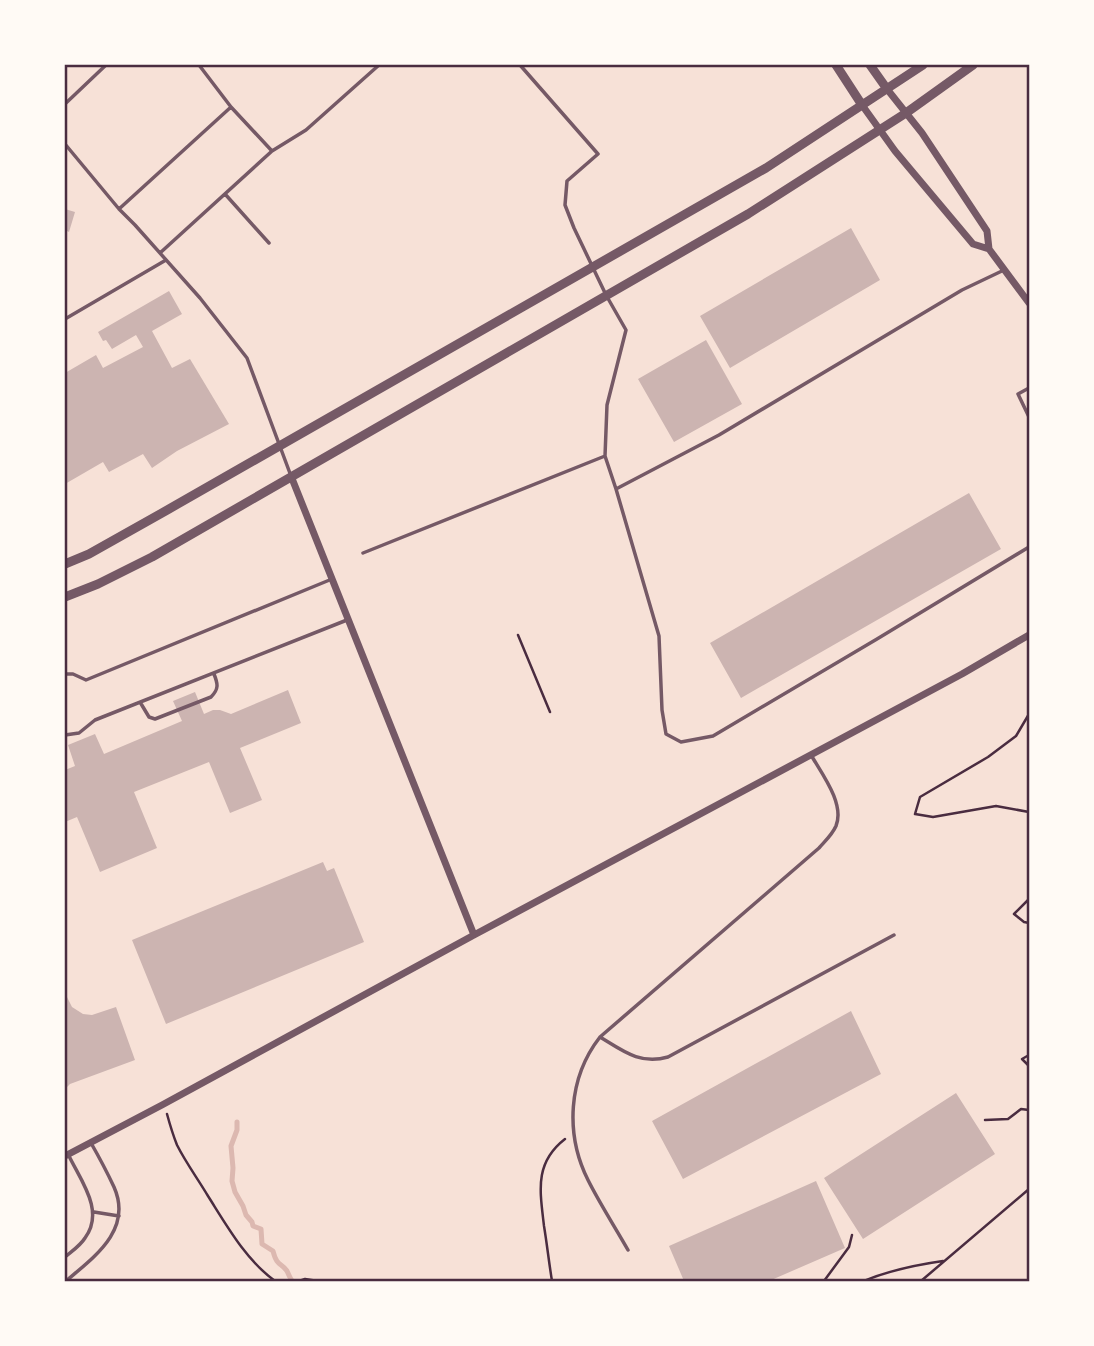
<svg xmlns="http://www.w3.org/2000/svg" width="1094" height="1346" font-family="Arial,sans-serif">
  <style>
    .lines { fill: none; stroke-linecap: round; stroke-linejoin: round }
    .stream { stroke: #dcb8b0; stroke-width: 5 }
    .building { fill: #ccb4b1 }
    .path { stroke: #4a2c40; stroke-width: 2.5 }
    .service { stroke: #755966; stroke-width: 3.5 }
    .minor { stroke: #755966; stroke-width: 7 }
    .tertiary { stroke: #755966; stroke-width: 9 }
    .neatline { fill: none; stroke: #4a2c40; stroke-width: 2.5 }
  </style>
  <rect width="100%" height="100%" fill="#f7e1d7"/>
  <g class="lines">
    <path class="stream" d="M237,1122v8l-6,16 2,22 -1,13 3,11 8,14 3,9 6,7 1,4 8,3 1,15 11,7c4,16 8,11 14,20 2,4 3,7 5,10"/>
  </g>
  <path class="building" d="M65,209l10,3 -6,20 -4,-2z
    M851,228l29,52 -150,88 -30,-52z
    M169,291l13,23 -30,17 20,37 18,-9 39,65 -52,27 -25,17 -9,-14 -34,18 -6,-10 -38,22v-111l31,-18 7,13 40,-21 -7,-12 -24,14 -6,-9 -3,1 -5,-9z
    M706,340l36,64 -68,38 -36,-63z
    M969,493l32,56 -260,149 -31,-55z
    M288,690l13,33 -61,25 22,52 -32,13 -21,-51 -75,30 23,56 -57,24 -23,-55 -12,5v-52l10,-4 -7,-21 27,-11 9,20 78,-33 -9,-20 22,-9 9,22 9,-4h7l11,4z
    M323,862l4,9 7,-3 30,74 -198,82 -34,-84z
    M65,993l7,14 11,7 9,1 24,-8 19,53 -65,24 -5,5z
    M851,1011l30,63 -198,105 -31,-58z
    M956,1093l39,61 -132,85 -39,-61z
    M816,1181l29,67 -76,33h-85l-15,-35z"/>
  <g class="lines">
    <path class="path" d="M518,635l32,77
      M1029,714l-13,22 -28,21 -68,40 -5,17 18,3 63,-11 33,6
      M1029,899l-15,15 10,8 5,1
      M1029,1055l-7,4 7,7
      M167,1114c3,11 6,21 10,31 9,18 21,34 31,51 19,30 38,64 67,85
      M985,1120l23,-1 13,-10 8,1
      M299,1281l6,-2 13,2
      M552,1281c-3,-18 -5,-37 -8,-55 -4,-35 -10,-63 21,-87
      M824,1281l25,-34 3,-12
      M864,1281c26,-11 51,-16 79,-20
      M921,1281l108,-92"/>
    <path class="service" d="M199,65l32,42 41,44
      M520,65l78,89 -31,27 -2,24 9,23 32,67 20,35 -19,75 -2,51 11,33 43,147 3,74 4,24 15,8 32,-6 164,-97 152,-92
      M66,103l40,-38
      M65,144l54,65 16,16 65,73 47,60 44,118
      M225,194l44,49
      M119,209l112,-102
      M160,253l112,-102 34,-21 73,-65
      M65,319l101,-59
      M1029,388l-11,6 11,23
      M616,489l103,-54 243,-145 42,-20
      M363,553l242,-97
      M65,674h8l13,6 246,-101
      M140,702l9,15 6,2 56,-22c8,-8 7,-13 3,-23
      M65,735l14,-2 16,-13 252,-100
      M600,1037c23,14 40,28 68,20l226,-122
      M94,1212l25,4
      M628,1250c-13,-23 -28,-46 -40,-70 -23,-46 -20,-102 12,-143l219,-189c6,-7 13,-13 17,-22 9,-22 -14,-52 -25,-71
      M65,1257c7,-6 15,-11 20,-19 20,-27 -4,-57 -16,-82
      M66,1281c28,-24 67,-51 48,-94 -7,-15 -15,-30 -23,-44"/>
    <path class="minor" d="M887,89l35,44 65,98 2,18 40,54
      M862,105l33,46 78,93 16,5
      M291,476l183,459
      M65,1156l97,-51 312,-170 488,-261 67,-39"/>
    <path class="tertiary" d="M836,65l26,40
      M870,65l17,24
      M65,564l24,-10 80,-45 597,-341 157,-103
      M65,597l33,-13 54,-27 596,-343 158,-101 67,-48"/>
  </g>
  <rect width="1094" height="1346" fill="none" stroke="#fffaf5" stroke-width="133"/>
  <rect x="66" y="66" width="962" height="1214" class="neatline"/>
</svg>
